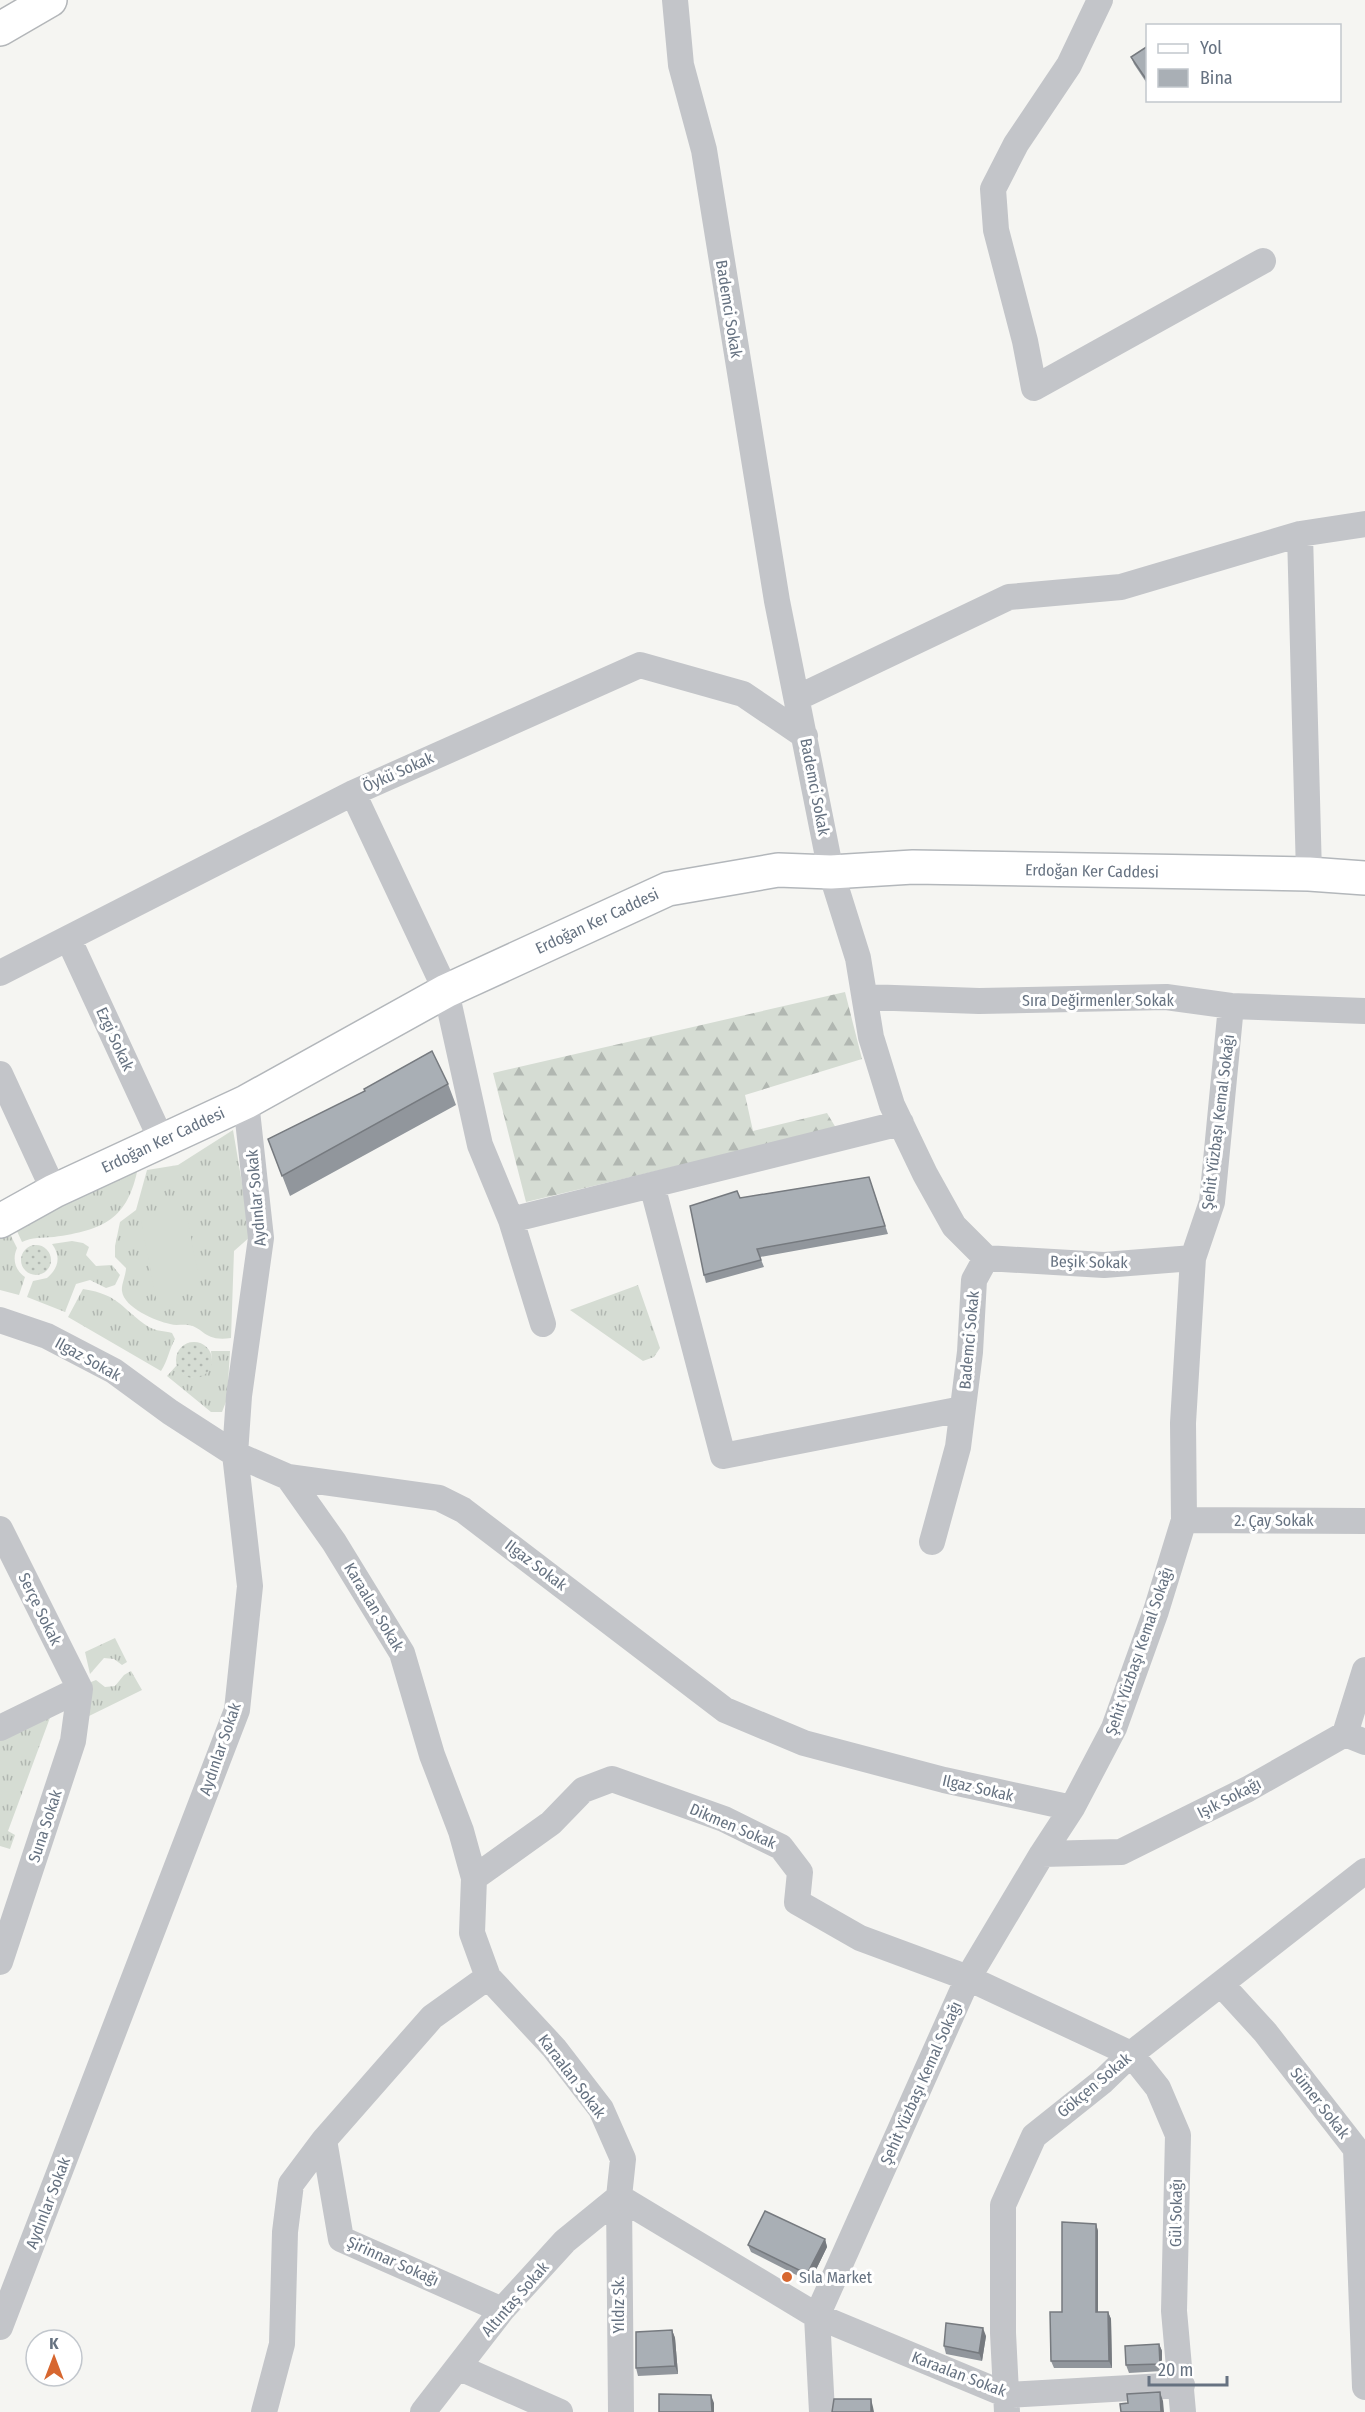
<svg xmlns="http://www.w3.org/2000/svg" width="1365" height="2412" font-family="'Fira Sans Condensed',sans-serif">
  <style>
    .grass { fill: url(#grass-tufts) }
    .forest { fill: url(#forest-firs) }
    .park { fill: url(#park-dots) }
    .pitch { fill: #d5dcd3 }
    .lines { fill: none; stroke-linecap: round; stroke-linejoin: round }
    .secondary-casing { stroke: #b3b7bb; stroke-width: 36 }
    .highway-casing { stroke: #b3b6b9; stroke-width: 36 }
    .street { stroke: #c3c5c9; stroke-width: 26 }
    .secondary { stroke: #fff; stroke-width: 33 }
    .highway { stroke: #fff; stroke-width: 33 }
    .wall { fill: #91969c }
    .shaded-wall { fill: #767a7f }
    .building { fill: #a9afb5; stroke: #767a7f; stroke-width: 1.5 }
    .poi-dot { fill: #d76730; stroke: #fff; stroke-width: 2 }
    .labels { text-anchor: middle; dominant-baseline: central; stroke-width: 6; stroke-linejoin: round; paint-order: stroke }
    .street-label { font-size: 16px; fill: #667281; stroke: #fff }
    .poi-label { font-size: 16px; fill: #667281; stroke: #fff; text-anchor: start }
  </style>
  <defs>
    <pattern id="grass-tufts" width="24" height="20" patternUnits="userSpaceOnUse" patternTransform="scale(1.5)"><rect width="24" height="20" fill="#d5dcd3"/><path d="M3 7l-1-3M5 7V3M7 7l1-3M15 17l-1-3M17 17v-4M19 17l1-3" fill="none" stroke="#b1b7b1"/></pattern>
    <pattern id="forest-firs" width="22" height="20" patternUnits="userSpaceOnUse" patternTransform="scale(1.5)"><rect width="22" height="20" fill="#d5dcd3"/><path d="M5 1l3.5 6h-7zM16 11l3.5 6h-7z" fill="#b1b7b1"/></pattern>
    <pattern id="park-dots" width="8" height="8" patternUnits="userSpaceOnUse" patternTransform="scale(1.5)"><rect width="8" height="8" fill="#d5dcd3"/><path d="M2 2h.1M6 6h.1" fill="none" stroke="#b1b7b1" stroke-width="1.8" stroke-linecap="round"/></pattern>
  </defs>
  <rect width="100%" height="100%" fill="#f5f5f2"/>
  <path class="grass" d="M233,1130l18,106 -17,15 -3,87c-28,4 -27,-11 -43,-13 -6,-1 -12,1 -18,-1 -14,-3 -46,-16 -48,-33 -1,-6 4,-16 4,-23l-11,-11v-11l5,-24 16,-12 11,-40 31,-5z
    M138,1167c-10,53 -35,63 -84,70 -12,1 -22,0 -32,5l-6,-13z
    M9,1232l8,16c-5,11 -2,22 8,29l-6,18 -19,-5v-53z
    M72,1241l11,2 6,4 -3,8 10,11 16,-1 8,10 -5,10 -9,3 -16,-8 -14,4 -11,28 -38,-15 6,-16 14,-3c12,-10 14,-22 5,-34z
    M638,1285l22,63 -6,9 -11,4 -73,-51z
    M83,1289c38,6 38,20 66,38 6,4 16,4 23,6l3,6c-6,11 -7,21 -14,32l-93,-54z
    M211,1351h19l-3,48 -5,13h-11l-44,-36 10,-11 6,9 10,4 19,-18z
    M115,1638l12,24 -5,3 -8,-6 -10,-1 -14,16 -5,-22z
    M131,1671l11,19 -55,27 4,-35 5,-2 9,7 10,-1 9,-11z
    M51,1715l-43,116 7,4 -5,14 -10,-3v-107z"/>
  <path class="forest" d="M845,992l17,67 -117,36 8,36 74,-18 9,15 -310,74 -33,-129z"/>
  <path class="park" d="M21 1260a15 15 0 1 1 30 0a15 15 0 1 1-30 0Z
    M176 1360a18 18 0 1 1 36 0a18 18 0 1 1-36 0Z"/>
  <path class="pitch" d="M186,1212l15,77 -45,9 -15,-77z"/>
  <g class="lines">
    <defs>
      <path id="secondary" d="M0,1221l54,-30 192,-89 200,-111 222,-102 110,-19 53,2 82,-5 396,7 56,4"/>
      <path id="highway" d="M0,29l50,-29"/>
    </defs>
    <use href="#secondary" class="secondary-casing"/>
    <use href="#highway" class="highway-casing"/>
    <path class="street" d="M675,0l6,65 23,85 73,451 54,271 27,86 13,79 21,68 33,69 29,52 32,32 -12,22 -4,72 -12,95 -26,95
      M1100,0l-31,65 -53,79 -23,45 3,41 29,111 9,47 229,-127
      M1300,534l9,340
      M797,698l212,-101 112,-10 179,-53 65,-10
      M353,793l93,198 34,154 31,75 32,104
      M69,940l92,199
      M0,973l353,-180 287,-128 103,29 62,42
      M866,997l113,4 187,-4 65,9 134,5
      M0,1074l54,117
      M652,1185l71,271 239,-47
      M511,1220l390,-97
      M986,1258l118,7 89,-7
      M0,1320l47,16 67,35 56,41 65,42 53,23 151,21 24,12 262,200 79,33 140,37 128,28
      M288,1477l46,65 68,111 30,102 29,76 13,47 -2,55 16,44 66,71 47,61 22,50 -4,38 2,215
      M1184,1520l181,1
      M0,1529l80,160
      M0,1728l80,-39
      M1345,1734l20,8
      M1042,1854l79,-2 127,-63 97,-55 20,-64
      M474,1878l77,-55 32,-33 29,-11 112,40 57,28 19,25 -3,30 63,36 108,40 163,76 27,34 20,47 -4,176 9,101
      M0,1962l73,-221 7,-52
      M1222,1985l43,47 91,117 9,238
      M324,2140l17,99 161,71
      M619,2197l198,119 190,79 175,-10
      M0,2327l237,-617 13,-124 -15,-132 4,-58 22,-158 -15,-136
      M458,2367l102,45
      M264,2412l18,-68 3,-112 6,-48 33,-44 108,-123 56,-40
      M423,2412l79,-102 63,-69 54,-44
      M822,2412l-5,-96 151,-338 74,-124 30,-46 42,-80 42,-117 28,-91 -1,-97 10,-165 19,-56 19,-196
      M1007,2412l-4,-79v-128l31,-69 69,-55 28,-27 234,-183"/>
    <use href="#secondary" class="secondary"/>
    <use href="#highway" class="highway"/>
  </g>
  <path class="wall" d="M1148,46v39l-14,-21 -3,-7z
    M448,1084l8,21 -166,91 -22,-57 97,-48z
    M869,1177l19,57 -128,23 4,10 -58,16 -2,-8 36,-77z
    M1096,2224l2,7v81h10l3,7 1,49h-58l-3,-7 11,-49z
    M825,2239l2,8 -17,35 -59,-30 -3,-7z
    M672,2330l3,8 3,36 -40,2 -2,-8z
    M986,2336l-4,25 -36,-7 -2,-8z
    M1159,2344l3,7v20l-33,2 -3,-8z"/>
  <path class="shaded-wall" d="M1096,2224l2,7v88l-2,-7z
    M825,2239l2,8 -17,35 -3,-8z
    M1108,2312l3,7 1,49 -3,-7z
    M983,2328l3,8 -4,25 -3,-8z
    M672,2330l3,8 3,36 -3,-8z
    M1159,2344l3,7v20l-2,-7z
    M1160,2392l3,9 1,11h-3z
    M711,2395l3,8v9h-2z
    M871,2399l2,8 1,5h-3z"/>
  <path class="building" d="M1148,46v36l-17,-25z
    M432,1051l16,33 -166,92 -14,-37 97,-48 -1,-2z
    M869,1177l16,49 -128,23 4,11 -57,15 -14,-69 47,-15 3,7z
    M765,2211l60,28 -18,35 -59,-29z
    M1062,2222l34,2v88h12l1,49h-58l-1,-49h12z
    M946,2323l37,5 -4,25 -35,-7z
    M672,2330l3,36 -39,2v-36z
    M1159,2344l1,20 -34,1 -1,-19z
    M1160,2392l1,20h-40l-1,-8 8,-1 -1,-9z
    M659,2394l52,1 1,17h-53z
    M834,2399h37v13h-39z"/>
  <circle class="poi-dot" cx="787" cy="2277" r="6"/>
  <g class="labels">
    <g class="street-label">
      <text transform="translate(729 309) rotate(81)">Bademci Sokak</text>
      <text transform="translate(398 772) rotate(-24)">Öykü Sokak</text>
      <text transform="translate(815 787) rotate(79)">Bademci Sokak</text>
      <text transform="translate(1092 871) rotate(1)">Erdoğan Ker Caddesi</text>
      <text transform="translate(597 921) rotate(-25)">Erdoğan Ker Caddesi</text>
      <text x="1098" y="1000">Sıra Değirmenler Sokak</text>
      <text transform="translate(115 1039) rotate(65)">Ezgi Sokak</text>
      <text transform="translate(1218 1122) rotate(-83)">Şehit Yüzbaşı Kemal Sokağı</text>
      <text transform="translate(163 1140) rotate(-25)">Erdoğan Ker Caddesi</text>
      <text transform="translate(256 1198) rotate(-95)">Aydınlar Sokak</text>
      <text transform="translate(1089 1262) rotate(1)">Beşik Sokak</text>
      <text transform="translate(969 1340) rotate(-85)">Bademci Sokak</text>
      <text transform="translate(88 1359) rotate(29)">Ilgaz Sokak</text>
      <text x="1274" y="1520">2. Çay Sokak</text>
      <text transform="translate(536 1565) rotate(37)">Ilgaz Sokak</text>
      <text transform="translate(374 1607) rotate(59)">Karaalan Sokak</text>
      <text transform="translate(40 1609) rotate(64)">Serçe Sokak</text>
      <text transform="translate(1139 1651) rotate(-71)">Şehit Yüzbaşı Kemal Sokağı</text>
      <text transform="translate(220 1749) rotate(-71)">Aydınlar Sokak</text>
      <text transform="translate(978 1788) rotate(13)">Ilgaz Sokak</text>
      <text transform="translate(1229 1798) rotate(-27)">Işık Sokağı</text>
      <text transform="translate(45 1826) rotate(-72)">Suna Sokak</text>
      <text transform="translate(733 1826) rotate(23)">Dikmen Sokak</text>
      <text transform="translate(572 2076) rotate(53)">Karaalan Sokak</text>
      <text transform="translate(921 2083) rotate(-66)">Şehit Yüzbaşı Kemal Sokağı</text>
      <text transform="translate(1094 2085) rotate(-40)">Gökçen Sokak</text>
      <text transform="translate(1320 2103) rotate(52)">Sümer Sokak</text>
      <text transform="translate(48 2203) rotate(-69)">Aydınlar Sokak</text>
      <text transform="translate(1176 2213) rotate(-89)">Gül Sokağı</text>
      <text transform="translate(393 2261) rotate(24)">Şirinnar Sokağı</text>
      <text transform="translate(515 2299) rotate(-49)">Altıntaş Sokak</text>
      <text transform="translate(618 2305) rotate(-90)">Yıldız Sk.</text>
      <text transform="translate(959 2374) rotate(21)">Karaalan Sokak</text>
    </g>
    <g class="poi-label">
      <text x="799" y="2277">Sıla Market</text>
    </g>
  </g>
  <rect x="1146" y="24" width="195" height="78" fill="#ffffff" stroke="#c2c7cd" stroke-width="1.5"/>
  <rect x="1158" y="44" width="30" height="9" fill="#ffffff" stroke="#c2c7cd" stroke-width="1.5"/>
  <text x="1200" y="54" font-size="18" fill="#667281">Yol</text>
  <rect x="1158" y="69" width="30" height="18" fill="#a9afb5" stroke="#c2c7cd" stroke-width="1.5"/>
  <text x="1200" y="84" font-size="18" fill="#667281">Bina</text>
  <g transform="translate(54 2358)"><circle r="28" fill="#ffffff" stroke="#c2c7cd" stroke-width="1.5"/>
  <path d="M0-4.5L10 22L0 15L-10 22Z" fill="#d76730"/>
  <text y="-9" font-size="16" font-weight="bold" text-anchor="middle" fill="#667281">K</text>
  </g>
  <path d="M1149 2376v9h78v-9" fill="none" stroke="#667281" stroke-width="3"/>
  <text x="1158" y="2376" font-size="18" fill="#667281" stroke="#ffffff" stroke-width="4.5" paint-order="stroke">20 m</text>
</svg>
